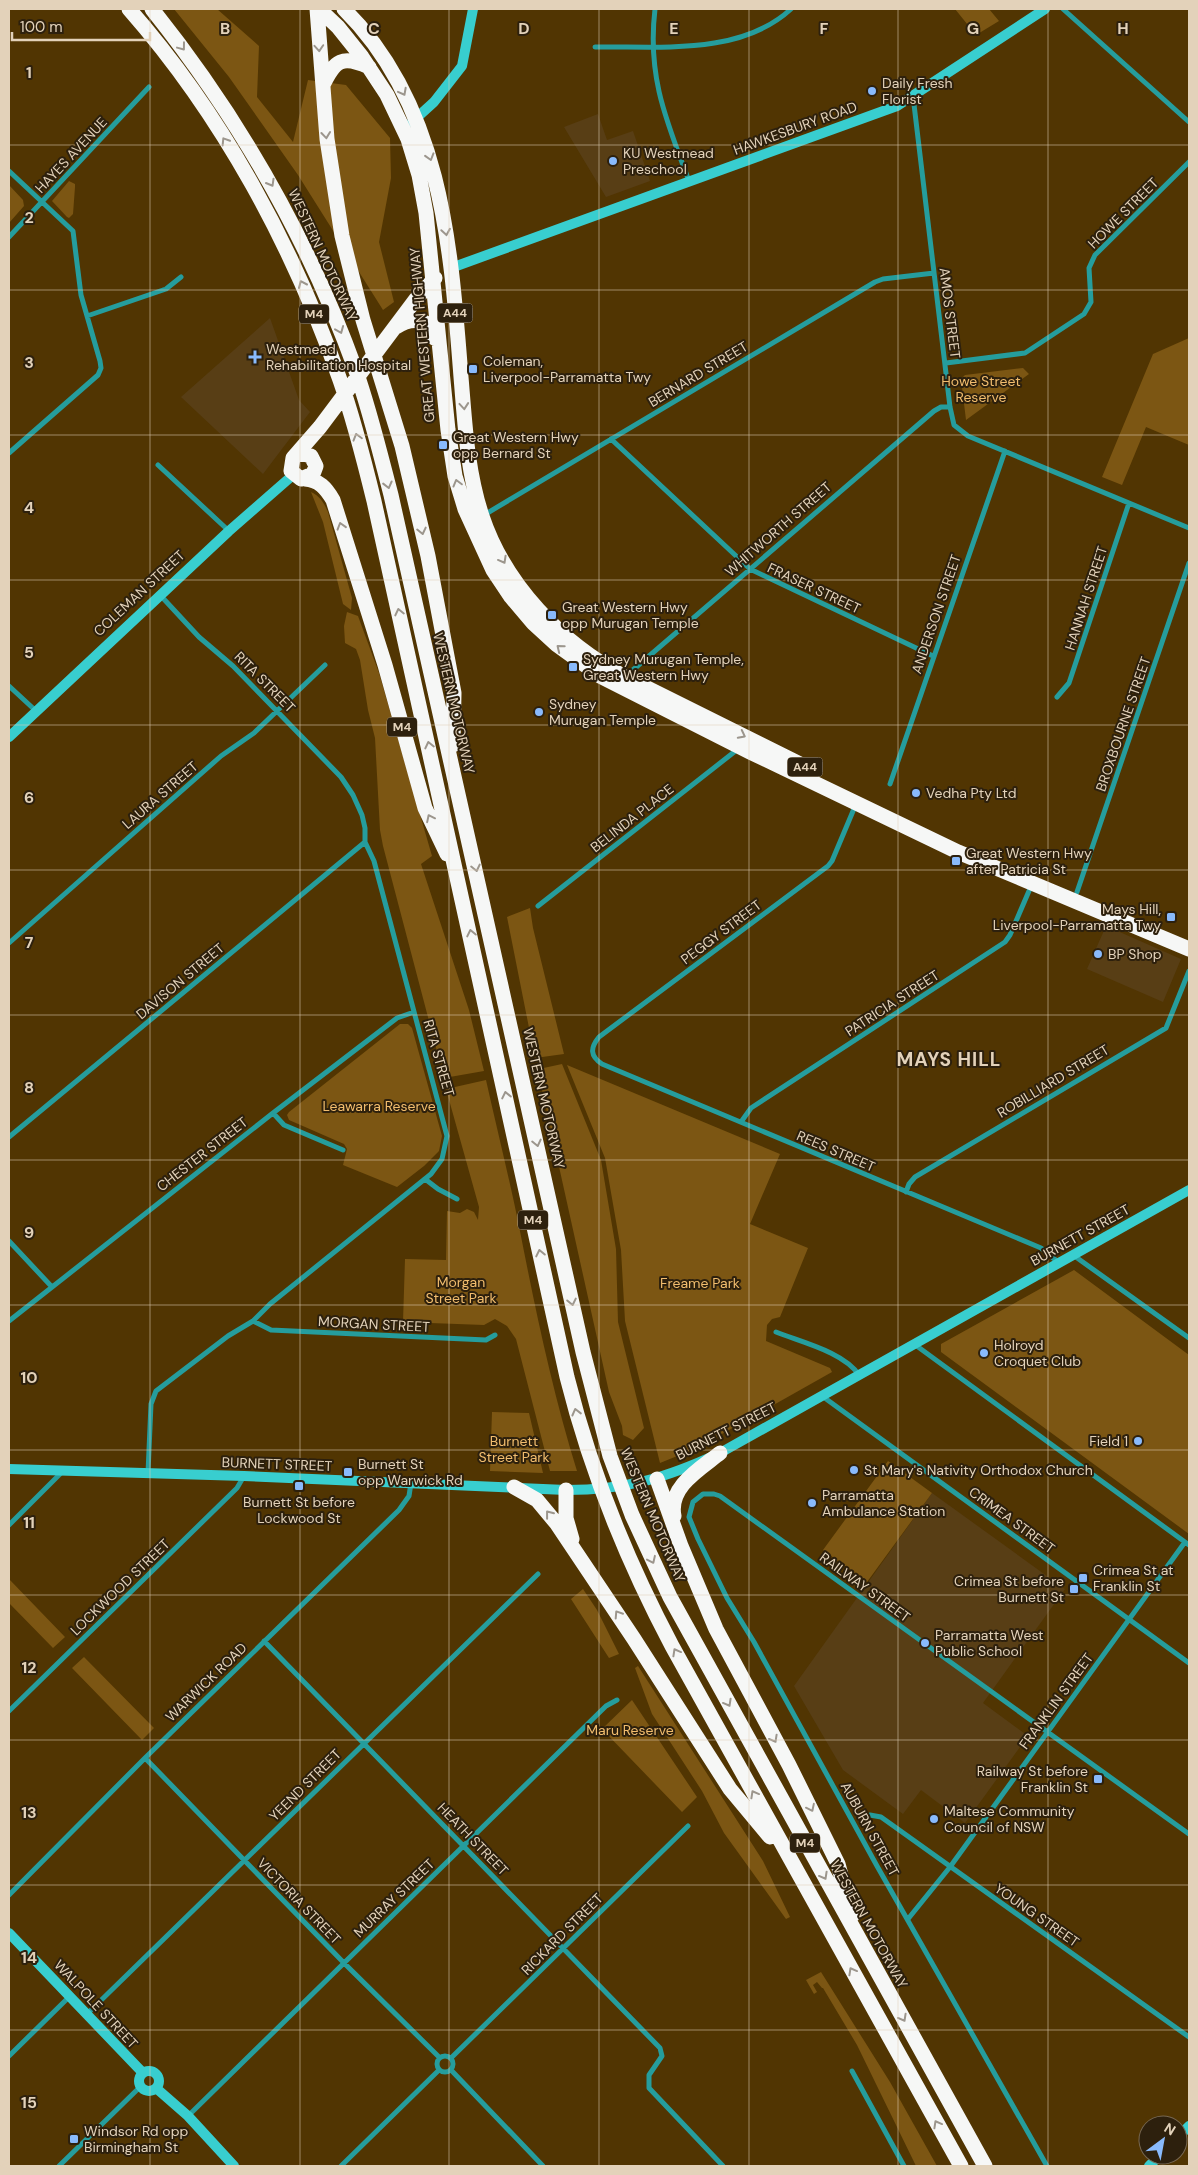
<svg xmlns="http://www.w3.org/2000/svg" width="1198" height="2175" font-family="'DM Sans',sans-serif">
  <style>
    .built { fill: #583e15 }
    .green { fill: #7c5613 }
    .lines { fill: none; stroke-linecap: round; stroke-linejoin: round }
    .street { stroke: #259d9d; stroke-width: 5 }
    .secondary { stroke: #38cecf; stroke-width: 10 }
    .highway { stroke: #f6f7f6; stroke-width: 15 }
    .oneway { stroke: #9c968d }
    .grid { fill: none; stroke: #e3d2ba; stroke-width: 1; stroke-opacity: 0.55 }
    .poi-dot { fill: #89bafc; stroke: #2d200d; stroke-width: 2 }
    .labels { text-anchor: middle; dominant-baseline: central; stroke-width: 4; stroke-linejoin: round; paint-order: stroke }
    .shield { fill: #2d200d; stroke: #ac9d86; stroke-width: 1 }
    .shield-label { font-size: 12px; font-weight: bold; fill: #e3d2ba }
    .poi-label { font-size: 14px; fill: #e3d2ba; stroke: #2d200d; text-anchor: start }
    .street-label { font-size: 14px; fill: #e3d2ba; stroke: #2d200d }
    .park-label { font-size: 14px; fill: #f2bd6e; stroke: #2d200d }
    .district-label { font-size: 19px; font-weight: bold; letter-spacing: 1px; fill: #e3d2ba; stroke: #2d200d }
    .grid-label { font-size: 16px; text-anchor: middle; font-weight: bold; fill: #e3d2ba; stroke: #2d200d; stroke-width: 4; stroke-linejoin: round; paint-order: stroke }
  </style>
  <rect width="100%" height="100%" fill="#513502"/>
  <path class="built" d="M598,114l9,26 26,-9 17,50 -44,16 -42,-70z
    M270,318l29,82 11,12 -47,62 -82,-77z
    M1106,926l75,33 -18,43 -76,-33z
    M932,1493l133,96 -82,114 45,33 -63,87 -44,-33 -18,24 -60,-44 -49,-84z"/>
  <path class="green" d="M174,9h43l42,37 -2,51 36,45 15,-62 38,5 44,53 1,40 -12,64 15,60 -11,8 -85,-135 -69,-98z
    M955,9h34l10,12 -23,14z
    M69,181l6,3v3l-2,27 -4,4 -2,-1 -15,-16z
    M9,185l14,15 1,6 -15,17z
    M1189,338v107l-43,-18 -24,58 -20,-8 51,-123z
    M1023,368l6,6 -63,46 -5,-41 4,-4z
    M311,492c9,4 13,11 17,20l24,86 -1,12 -8,-6 -20,-82z
    M347,612l11,4 21,57 53,183 -11,8 48,146 15,61 -40,7 -61,-232 -3,-16 -5,-92 -7,-28 -8,-50 -4,-11 -11,-6 -1,-17z
    M530,908l3,20 31,126 -29,4 -28,-141z
    M400,1024h8l4,4 30,108 -3,15 -15,15 -27,21 -54,-22 4,-16 -3,-5 -55,-24 -2,-5 2,-3z
    M562,1064l39,96 15,89 2,73 26,106 -11,12 -10,-5 -1,-9 -13,-34 -67,-302 1,-11 -4,-10z
    M567,1065l213,89 -30,70 58,24 -28,69 -8,2 -5,6 -1,16 64,27 2,4 -135,76 -37,15 -35,-142 -4,-71 -16,-92z
    M486,1080c11,49 23,97 33,146 16,82 33,164 58,245h-27l-34,-132 -9,-13 -12,-7 -11,6 -81,-3 2,-63 41,1 1,-49 13,2 7,-4 7,3 4,8 1,-13 -33,-118z
    M1074,1270l115,85v179l-248,-182v-8z
    M492,1412l37,1 14,60 -53,-2z
    M888,1461l44,32 -65,89 -44,-32z
    M9,1579l56,58 -12,11 -44,-45z
    M583,1589l14,21 22,44 -10,4 -38,-59z
    M84,1657l70,71 -12,12 -70,-72z
    M638,1666l125,195 27,56 -4,2 -62,-86 -22,-42 -50,-77 -17,-46z
    M632,1700l65,97 -15,15 -80,-83z
    M821,1972l69,110 47,84h-21l-59,-121 -34,-57h-1l-5,-6 -4,3 4,7 -3,2 -8,-14z"/>
  <g class="lines">
    <path class="street" d="M655,9c-8,67 11,111 34,172
      M1063,9l126,113
      M595,47c64,-1 145,9 196,-38
      M913,96l37,311 4,18 14,11 221,92
      M9,171l64,60 8,64 19,66 1,7 -3,7 -89,78
      M9,237l140,-150
      M87,316l79,-27 15,-12
      M946,363l79,-10 59,-39 7,-12 -2,-34 6,-13 94,-93
      M611,439l139,130 183,87
      M158,465l71,66
      M484,515l391,-233 8,-3 51,-6
      M627,675l307,-264 7,-4h9
      M9,686l27,25
      M1057,697l12,-14 60,-180
      M890,784l115,-333
      M856,804l-24,57 -4,5 -229,171c-9,11 -9,19 3,27l439,184 17,14
      M1077,892l112,-329
      M538,906l200,-157
      M9,943l212,-187 33,-23 71,-68
      M273,1113l11,12 59,25
      M741,1122l10,-14 254,-166 5,-7 22,-51
      M9,1137l356,-295
      M425,1179l13,10 19,10
      M906,1192l3,-8 6,-7 251,-149 23,-57
      M9,1241l43,46
      M1073,1255l116,83
      M9,1321l264,-208 124,-95 17,-6
      M253,1321l18,9 215,10 9,-5
      M776,1332c25,10 68,20 83,43
      M914,1344l275,201
      M822,1396l367,267
      M148,1473l3,-69 5,-13 72,-55 25,-15 17,-17 161,-130 11,-15 5,-23 -73,-275 -9,-19v-14l-3,-13 -9,-20 -12,-18 -108,-111 -34,-29 -38,-41
      M9,1525l54,-54
      M264,1641l396,407 2,8 -13,19v13l74,78
      M9,1711l228,-223 7,-12
      M145,1758l199,205 95,94
      M870,1815l11,2 308,220
      M9,1895l136,-137 254,-248 10,-14 2,-13
      M908,1919l42,-52 235,-325
      M88,2013l450,-439
      M437 2064a8 8 0 1 1 16 0a8 8 0 1 1-16 0Z
      M9,2056l60,-59
      M451,2058l237,-232
      M451,2070l92,96
      M852,2071l52,95
      M188,2116l418,-410 11,-6
      M59,2166l82,-80
      M341,2166l98,-96
      M1047,2166l-170,-300 -123,-224 -27,-44 -29,-59 -9,-22 4,-15 10,-8h11l6,2 469,338"/>
    <path class="secondary" d="M412,122l22,-20 28,-36 11,-57
      M451,268l446,-162 148,-97
      M9,737l220,-206 64,-56
      M9,1469l235,7 322,14c60,0 100,-12 154,-37l469,-263
      M9,1933l134,140
      M139 2081a10 10 0 1 1 20 0a10 10 0 1 1-20 0Z
      M156,2088l32,28 46,50
      M1178,2137l11,-11
      M1149,2166l11,-11"/>
    <path class="highway" d="M129,9c94,107 164,237 211,371 14,40 24,80 34,121l193,876c24,96 59,182 105,269l289,520
      M152,9c87,109 156,229 204,362 14,40 24,82 35,124l192,857 27,104 22,59 38,82 315,569
      M317,9l10,130 15,97 21,84 39,126 26,110 26,137 -1,52
      M319,9l19,18 24,30 25,38 21,44 11,36 7,38 22,217 7,46 10,33 28,61 18,27 22,26 24,22 43,31 150,76 208,100 231,97
      M344,9c98,97 107,239 117,368 4,47 6,94 21,139 23,69 79,127 143,161l189,94
      M323,85c12,-25 19,-30 46,-18
      M396,327c15,-10 36,-10 38,11
      M293,458l7,-5 11,3 5,10 -3,8 -12,5 -10,-8 2,-13 27,-31 96,-128 19,-21
      M305,479c14,1 21,9 28,21l52,165 40,143 22,46
      M657,1479l24,67 35,83 73,136 49,99 14,52
      M514,1487l23,13 20,24 77,115 96,150 40,48
      M566,1490v28l6,21
      M674,1516c-6,-29 26,-47 46,-63"/>
  </g>
  <defs><path id="oneway-chevron" d="M-2-3.5L2.5 0L-2 3.5" fill="none" stroke-width="1.6" stroke-linecap="round" stroke-linejoin="round" transform="scale(1.25)"/></defs>
  <g class="oneway">
    <use href="#oneway-chevron" transform="translate(182 47) rotate(53)"/>
    <use href="#oneway-chevron" transform="translate(319 48) rotate(86)"/>
    <use href="#oneway-chevron" transform="translate(403 92) rotate(62)"/>
    <use href="#oneway-chevron" transform="translate(326 135) rotate(84)"/>
    <use href="#oneway-chevron" transform="translate(225 141) rotate(-122)"/>
    <use href="#oneway-chevron" transform="translate(430 157) rotate(73)"/>
    <use href="#oneway-chevron" transform="translate(271 183) rotate(60)"/>
    <use href="#oneway-chevron" transform="translate(446 232) rotate(81)"/>
    <use href="#oneway-chevron" transform="translate(302 284) rotate(-114)"/>
    <use href="#oneway-chevron" transform="translate(340 330) rotate(68)"/>
    <use href="#oneway-chevron" transform="translate(464 406) rotate(85)"/>
    <use href="#oneway-chevron" transform="translate(357 437) rotate(-106)"/>
    <use href="#oneway-chevron" transform="translate(457 483) rotate(-105)"/>
    <use href="#oneway-chevron" transform="translate(388 485) rotate(76)"/>
    <use href="#oneway-chevron" transform="translate(341 526) rotate(-107)"/>
    <use href="#oneway-chevron" transform="translate(422 531) rotate(77)"/>
    <use href="#oneway-chevron" transform="translate(503 560) rotate(61)"/>
    <use href="#oneway-chevron" transform="translate(399 612) rotate(-103)"/>
    <use href="#oneway-chevron" transform="translate(560 648) rotate(-141)"/>
    <use href="#oneway-chevron" transform="translate(742 735) rotate(27)"/>
    <use href="#oneway-chevron" transform="translate(429 745) rotate(-103)"/>
    <use href="#oneway-chevron" transform="translate(430 818) rotate(-116)"/>
    <use href="#oneway-chevron" transform="translate(476 868) rotate(77)"/>
    <use href="#oneway-chevron" transform="translate(471 933) rotate(-102)"/>
    <use href="#oneway-chevron" transform="translate(506 1095) rotate(-102)"/>
    <use href="#oneway-chevron" transform="translate(537 1143) rotate(77)"/>
    <use href="#oneway-chevron" transform="translate(540 1253) rotate(-102)"/>
    <use href="#oneway-chevron" transform="translate(572 1302) rotate(78)"/>
    <use href="#oneway-chevron" transform="translate(576 1412) rotate(-104)"/>
    <use href="#oneway-chevron" transform="translate(549 1514) rotate(-128)"/>
    <use href="#oneway-chevron" transform="translate(652 1560) rotate(65)"/>
    <use href="#oneway-chevron" transform="translate(618 1614) rotate(-123)"/>
    <use href="#oneway-chevron" transform="translate(676 1652) rotate(-119)"/>
    <use href="#oneway-chevron" transform="translate(728 1703) rotate(61)"/>
    <use href="#oneway-chevron" transform="translate(774 1739) rotate(61)"/>
    <use href="#oneway-chevron" transform="translate(754 1794) rotate(-119)"/>
    <use href="#oneway-chevron" transform="translate(811 1808) rotate(64)"/>
    <use href="#oneway-chevron" transform="translate(824 1876) rotate(61)"/>
    <use href="#oneway-chevron" transform="translate(852 1971) rotate(-119)"/>
    <use href="#oneway-chevron" transform="translate(903 2018) rotate(61)"/>
    <use href="#oneway-chevron" transform="translate(937 2124) rotate(-119)"/>
  </g>
  <path class="grid" d="M150,9v2157M300,9v2157M449,9v2157M599,9v2157M749,9v2157M898,9v2157M1048,9v2157M9,145h1180M9,290h1180M9,435h1180M9,580h1180M9,725h1180M9,870h1180M9,1015h1180M9,1160h1180M9,1305h1180M9,1450h1180M9,1595h1180M9,1740h1180M9,1885h1180M9,2030h1180"/>
  <g class="poi-dot">
    <circle cx="872" cy="91" r="5"/>
    <circle cx="613" cy="161" r="5"/>
    <path d="M252.5 349.5h5v5h5v5h-5v5h-5v-5h-5v-5h5z"/>
    <rect x="468" y="364" width="10" height="10" rx="2.5"/>
    <rect x="438" y="440" width="10" height="10" rx="2.5"/>
    <rect x="547" y="610" width="10" height="10" rx="2.5"/>
    <rect x="568" y="662" width="10" height="10" rx="2.5"/>
    <circle cx="539" cy="712" r="5"/>
    <circle cx="916" cy="793" r="5"/>
    <rect x="951" y="856" width="10" height="10" rx="2.5"/>
    <rect x="1166" y="912" width="10" height="10" rx="2.5"/>
    <circle cx="1098" cy="954" r="5"/>
    <circle cx="984" cy="1353" r="5"/>
    <circle cx="1138" cy="1441" r="5"/>
    <circle cx="854" cy="1470" r="5"/>
    <rect x="343" y="1467" width="10" height="10" rx="2.5"/>
    <rect x="294" y="1481" width="10" height="10" rx="2.5"/>
    <circle cx="812" cy="1503" r="5"/>
    <rect x="1078" y="1573" width="10" height="10" rx="2.5"/>
    <rect x="1069" y="1584" width="10" height="10" rx="2.5"/>
    <circle cx="925" cy="1643" r="5"/>
    <rect x="1093" y="1774" width="10" height="10" rx="2.5"/>
    <circle cx="934" cy="1819" r="5"/>
    <rect x="69" y="2134" width="10" height="10" rx="2.5"/>
  </g>
  <g class="labels">
    <g class="shield">
      <rect x="437.5" y="303.5" width="35" height="19" rx="4"/>
      <rect x="299" y="304.5" width="30" height="19" rx="4"/>
      <rect x="387" y="717.5" width="30" height="19" rx="4"/>
      <rect x="787.5" y="757.5" width="35" height="19" rx="4"/>
      <rect x="518" y="1210.5" width="30" height="19" rx="4"/>
      <rect x="790" y="1833.5" width="30" height="19" rx="4"/>
    </g>
    <g class="shield-label">
      <text x="455" y="313">A44</text>
      <text x="314" y="314">M4</text>
      <text x="402" y="727">M4</text>
      <text x="805" y="767">A44</text>
      <text x="533" y="1220">M4</text>
      <text x="805" y="1843">M4</text>
    </g>
    <g class="poi-label">
      <text x="882" y="83">Daily Fresh<tspan x="882" dy="16">Florist</tspan></text>
      <text x="623" y="153">KU Westmead<tspan x="623" dy="16">Preschool</tspan></text>
      <text x="266" y="349">Westmead<tspan x="266" dy="16">Rehabilitation Hospital</tspan></text>
      <text x="483" y="361">Coleman,<tspan x="483" dy="16">Liverpool-Parramatta Twy</tspan></text>
      <text x="453" y="437">Great Western Hwy<tspan x="453" dy="16">opp Bernard St</tspan></text>
      <text x="562" y="607">Great Western Hwy<tspan x="562" dy="16">opp Murugan Temple</tspan></text>
      <text x="583" y="659">Sydney Murugan Temple,<tspan x="583" dy="16">Great Western Hwy</tspan></text>
      <text x="549" y="704">Sydney<tspan x="549" dy="16">Murugan Temple</tspan></text>
      <text x="926" y="793">Vedha Pty Ltd</text>
      <text x="966" y="853">Great Western Hwy<tspan x="966" dy="16">after Patricia St</tspan></text>
      <text x="1161" y="909" text-anchor="end">Mays Hill,<tspan x="1161" dy="16">Liverpool-Parramatta Twy</tspan></text>
      <text x="1108" y="954">BP Shop</text>
      <text x="994" y="1345">Holroyd<tspan x="994" dy="16">Croquet Club</tspan></text>
      <text x="1128" y="1441" text-anchor="end">Field 1</text>
      <text x="358" y="1464">Burnett St<tspan x="358" dy="16">opp Warwick Rd</tspan></text>
      <text x="864" y="1470">St Mary's Nativity Orthodox Church</text>
      <text x="822" y="1495">Parramatta<tspan x="822" dy="16">Ambulance Station</tspan></text>
      <text x="299" y="1502" text-anchor="middle">Burnett St before<tspan x="299" dy="16">Lockwood St</tspan></text>
      <text x="1093" y="1570">Crimea St at<tspan x="1093" dy="16">Franklin St</tspan></text>
      <text x="1064" y="1581" text-anchor="end">Crimea St before<tspan x="1064" dy="16">Burnett St</tspan></text>
      <text x="935" y="1635">Parramatta West<tspan x="935" dy="16">Public School</tspan></text>
      <text x="1088" y="1771" text-anchor="end">Railway St before<tspan x="1088" dy="16">Franklin St</tspan></text>
      <text x="944" y="1811">Maltese Community<tspan x="944" dy="16">Council of NSW</tspan></text>
      <text x="84" y="2131">Windsor Rd opp<tspan x="84" dy="16">Birmingham St</tspan></text>
    </g>
    <g class="street-label">
      <text transform="translate(795 128) rotate(-20)">HAWKESBURY ROAD</text>
      <text transform="translate(71 155) rotate(-47)">HAYES AVENUE</text>
      <text transform="translate(1123 213) rotate(-45)">HOWE STREET</text>
      <text transform="translate(323 255) rotate(65)">WESTERN MOTORWAY</text>
      <text transform="translate(950 313) rotate(83)">AMOS STREET</text>
      <text transform="translate(422 335) rotate(-95)">GREAT WESTERN HIGHWAY</text>
      <text transform="translate(698 374) rotate(-31)">BERNARD STREET</text>
      <text transform="translate(778 529) rotate(-41)">WHITWORTH STREET</text>
      <text transform="translate(814 588) rotate(25)">FRASER STREET</text>
      <text transform="translate(139 593) rotate(-43)">COLEMAN STREET</text>
      <text transform="translate(1086 598) rotate(-72)">HANNAH STREET</text>
      <text transform="translate(936 614) rotate(-71)">ANDERSON STREET</text>
      <text transform="translate(265 682) rotate(45)">RITA STREET</text>
      <text transform="translate(454 703) rotate(77)">WESTERN MOTORWAY</text>
      <text transform="translate(1123 724) rotate(-71)">BROXBOURNE STREET</text>
      <text transform="translate(160 795) rotate(-41)">LAURA STREET</text>
      <text transform="translate(632 818) rotate(-38)">BELINDA PLACE</text>
      <text transform="translate(721 932) rotate(-37)">PEGGY STREET</text>
      <text transform="translate(180 981) rotate(-40)">DAVISON STREET</text>
      <text transform="translate(892 1003) rotate(-33)">PATRICIA STREET</text>
      <text transform="translate(439 1058) rotate(74)">RITA STREET</text>
      <text transform="translate(1053 1081) rotate(-31)">ROBILLIARD STREET</text>
      <text transform="translate(544 1098) rotate(77)">WESTERN MOTORWAY</text>
      <text transform="translate(836 1151) rotate(23)">REES STREET</text>
      <text transform="translate(202 1154) rotate(-38)">CHESTER STREET</text>
      <text transform="translate(1080 1235) rotate(-29)">BURNETT STREET</text>
      <text transform="translate(374 1324) rotate(3)">MORGAN STREET</text>
      <text transform="translate(726 1431) rotate(-27)">BURNETT STREET</text>
      <text transform="translate(277 1464) rotate(2)">BURNETT STREET</text>
      <text transform="translate(653 1515) rotate(67)">WESTERN MOTORWAY</text>
      <text transform="translate(1012 1520) rotate(36)">CRIMEA STREET</text>
      <text transform="translate(120 1587) rotate(-44)">LOCKWOOD STREET</text>
      <text transform="translate(865 1587) rotate(36)">RAILWAY STREET</text>
      <text transform="translate(206 1682) rotate(-44)">WARWICK ROAD</text>
      <text transform="translate(1056 1701) rotate(-54)">FRANKLIN STREET</text>
      <text transform="translate(305 1785) rotate(-45)">YEEND STREET</text>
      <text transform="translate(870 1829) rotate(61)">AUBURN STREET</text>
      <text transform="translate(473 1839) rotate(46)">HEATH STREET</text>
      <text transform="translate(394 1898) rotate(-44)">MURRAY STREET</text>
      <text transform="translate(299 1901) rotate(46)">VICTORIA STREET</text>
      <text transform="translate(1037 1915) rotate(35)">YOUNG STREET</text>
      <text transform="translate(869 1924) rotate(61)">WESTERN MOTORWAY</text>
      <text transform="translate(562 1934) rotate(-45)">RICKARD STREET</text>
      <text transform="translate(96 2004) rotate(47)">WALPOLE STREET</text>
    </g>
    <g class="park-label">
      <text x="981" y="381">Howe Street<tspan x="981" dy="16">Reserve</tspan></text>
      <text x="379" y="1106">Leawarra Reserve</text>
      <text x="461" y="1282">Morgan<tspan x="461" dy="16">Street Park</tspan></text>
      <text x="700" y="1283">Freame Park</text>
      <text x="514" y="1441">Burnett<tspan x="514" dy="16">Street Park</tspan></text>
      <text x="630" y="1730">Maru Reserve</text>
    </g>
    <g class="district-label">
      <text x="949" y="1059">MAYS HILL</text>
    </g>
  </g>
  <g class="grid-label">
    <text x="225" y="34">B</text>
    <text x="374" y="34">C</text>
    <text x="524" y="34">D</text>
    <text x="674" y="34">E</text>
    <text x="824" y="34">F</text>
    <text x="973" y="34">G</text>
    <text x="1123" y="34">H</text>
    <text x="29" y="78">1</text>
    <text x="29" y="223">2</text>
    <text x="29" y="368">3</text>
    <text x="29" y="513">4</text>
    <text x="29" y="658">5</text>
    <text x="29" y="803">6</text>
    <text x="29" y="948">7</text>
    <text x="29" y="1093">8</text>
    <text x="29" y="1238">9</text>
    <text x="29" y="1383">10</text>
    <text x="29" y="1528">11</text>
    <text x="29" y="1673">12</text>
    <text x="29" y="1818">13</text>
    <text x="29" y="1963">14</text>
    <text x="29" y="2108">15</text>
  </g>
  <rect width="1198" height="2175" fill="none" stroke="#e3d2ba" stroke-width="20"/>
  <g transform="translate(1163 2140) rotate(32)"><circle r="24" fill="#2d200d" stroke="#766752"/>
  <path d="M0-4L9 19L0 12L-9 19Z" fill="#89bafc"/>
  <text y="-8" font-size="14" font-weight="bold" text-anchor="middle" fill="#e3d2ba">N</text>
  </g>
  <path d="M12 32v8h138v-8" fill="none" stroke="#e3d2ba" stroke-width="2.5"/>
  <text x="20" y="32" font-size="15" fill="#e3d2ba" stroke="#2d200d" stroke-width="4" paint-order="stroke">100 m</text>
</svg>
